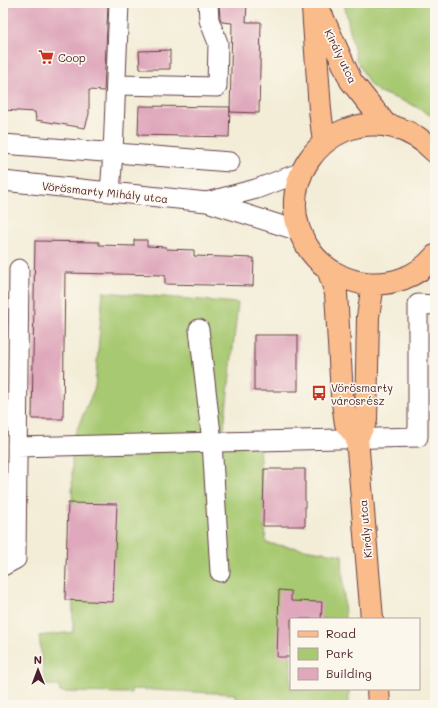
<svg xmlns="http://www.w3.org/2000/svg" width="438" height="708" font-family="Mali,sans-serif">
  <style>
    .green { fill: #a7c971; stroke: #78744e }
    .building { fill: #dfa8bc }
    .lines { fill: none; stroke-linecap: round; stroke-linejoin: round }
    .minor-casing { stroke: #633e45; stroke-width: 21 }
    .major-casing { stroke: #633e45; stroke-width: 24 }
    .minor { stroke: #fff; stroke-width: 19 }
    .major { stroke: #fabc8b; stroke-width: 22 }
    .labels { text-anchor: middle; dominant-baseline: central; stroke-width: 3.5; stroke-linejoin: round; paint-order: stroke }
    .street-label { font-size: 11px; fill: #4a1f2b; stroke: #fbf7ec }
    .poi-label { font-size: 11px; fill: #4a1f2b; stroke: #fbf7ec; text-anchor: start }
  </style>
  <rect width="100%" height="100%" fill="#fbf7ec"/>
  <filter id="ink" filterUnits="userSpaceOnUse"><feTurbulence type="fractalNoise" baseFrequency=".025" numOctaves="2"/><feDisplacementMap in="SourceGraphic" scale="8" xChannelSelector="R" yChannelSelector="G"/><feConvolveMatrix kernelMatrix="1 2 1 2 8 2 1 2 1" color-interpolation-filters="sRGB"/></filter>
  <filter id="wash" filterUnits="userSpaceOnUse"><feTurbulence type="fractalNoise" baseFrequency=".012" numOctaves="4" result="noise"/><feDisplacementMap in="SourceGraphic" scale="16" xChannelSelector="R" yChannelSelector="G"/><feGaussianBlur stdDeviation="0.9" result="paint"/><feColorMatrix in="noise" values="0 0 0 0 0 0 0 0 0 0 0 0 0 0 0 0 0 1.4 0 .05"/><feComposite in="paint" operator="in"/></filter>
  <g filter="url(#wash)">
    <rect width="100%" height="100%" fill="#f3edd7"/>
    <path class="green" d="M344,3h91v115l-24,-14 -32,-12 -9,-7 -14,-26z
      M103,292l135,11 -15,134 36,8 7,98 76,12 3,64h-54v70h58v16h-114v-11l-104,-5v4l-71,-1 -1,-6 -14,-1 -6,-49 34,-4 -1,-191 23,-54z"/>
    <g id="blocks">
      <path class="building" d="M3,3h105l-4,88 -15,-1v24l-4,14 -49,-8 -1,-8 -32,-2z
        M219,3h28l-1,19h15l-2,91 -29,-1 2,-89 -10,-1 -2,-4z
        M170,50v19h-30l-1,-18z
        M139,106l91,1 -1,30 -91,-2z
        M134,240h13v6l19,1v2l28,1v6l60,2 -1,28 -88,-2v-9l-100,-2 -2,146h-31l3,-178 64,1v3l35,1z
        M254,335h44v56h-44z
        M264,469h41v57h-42z
        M68,503l49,1 -4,98 -48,-2z
        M279,590l12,1v10l31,1 -1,17h-30v38h-14z"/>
    </g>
  </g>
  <g filter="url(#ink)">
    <use href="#blocks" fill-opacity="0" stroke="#633e45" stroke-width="1"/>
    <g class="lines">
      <defs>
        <path id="minor" d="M117,85l100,2 1,-44 -9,-23 -1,-17
          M3,144l227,18
          M3,181l204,21 92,29
          M110,192l3,-39 6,-150
          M207,202l49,-13 46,-17
          M199,329l13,113 8,130
          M17,447l401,-10v-133l17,1
          M3,566l13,-7 3,-290"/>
        <path id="major" d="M316,3l35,78 36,45
          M313,8l7,102 4,33
          M435,152c-11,-12 -25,-20 -41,-25 -72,-18 -128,65 -83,125 13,17 33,29 54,31 26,3 53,-6 70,-27
          M328,269l8,24 6,102 4,29 11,14
          M372,619l-15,-181 9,-18 2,-103 5,-33
          M378,689l1,16"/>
      </defs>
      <use href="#minor" class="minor-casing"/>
      <use href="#major" class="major-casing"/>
      <use href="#minor" class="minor"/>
      <use href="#major" class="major"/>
    </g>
  </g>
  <defs>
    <symbol id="supermarket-bare" viewBox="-9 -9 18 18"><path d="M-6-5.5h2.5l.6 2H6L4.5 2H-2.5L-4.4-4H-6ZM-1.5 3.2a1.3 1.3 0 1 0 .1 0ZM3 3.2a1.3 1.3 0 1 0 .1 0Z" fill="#c8321e" stroke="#fbf7ec" stroke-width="2.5" paint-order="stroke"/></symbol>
    <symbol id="bus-bare" viewBox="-9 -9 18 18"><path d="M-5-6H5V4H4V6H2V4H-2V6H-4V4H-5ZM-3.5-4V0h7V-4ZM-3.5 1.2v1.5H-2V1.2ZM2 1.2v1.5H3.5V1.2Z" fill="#c8321e" stroke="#fbf7ec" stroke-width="2.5" paint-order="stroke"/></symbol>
  </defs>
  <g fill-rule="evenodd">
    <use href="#supermarket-bare" x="35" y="46" width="22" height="22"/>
    <use href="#bus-bare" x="308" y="382" width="22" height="22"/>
  </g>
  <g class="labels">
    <g class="street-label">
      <text transform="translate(341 56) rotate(64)">Király utca</text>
      <text transform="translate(105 192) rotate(6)">Vörösmarty Mihály utca</text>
      <text transform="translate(365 529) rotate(-95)">Király utca</text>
    </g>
    <g class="poi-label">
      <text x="58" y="57">Coop</text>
      <text x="331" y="387">Vörösmarty<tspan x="331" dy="13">városrész</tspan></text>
    </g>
  </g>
  <rect width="438" height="708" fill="none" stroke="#fbf7ec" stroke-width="16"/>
  <rect x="290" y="618" width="130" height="72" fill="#fbf7ec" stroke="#b4a19f"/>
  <rect x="298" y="631" width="20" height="6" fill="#fabc8b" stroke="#b4a19f"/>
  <text x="326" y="638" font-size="12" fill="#4a1f2b">Road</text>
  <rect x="298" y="648" width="20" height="12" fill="#a7c971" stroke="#b4a19f"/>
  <text x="326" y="658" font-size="12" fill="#4a1f2b">Park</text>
  <rect x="298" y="668" width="20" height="12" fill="#dfa8bc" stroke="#b4a19f"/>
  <text x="326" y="678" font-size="12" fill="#4a1f2b">Building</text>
  <g transform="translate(38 670) rotate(359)" stroke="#fbf7ec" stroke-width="3" paint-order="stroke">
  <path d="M0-3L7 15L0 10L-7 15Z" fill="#4a1f2b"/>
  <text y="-6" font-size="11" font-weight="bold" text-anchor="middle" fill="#4a1f2b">N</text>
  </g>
</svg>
